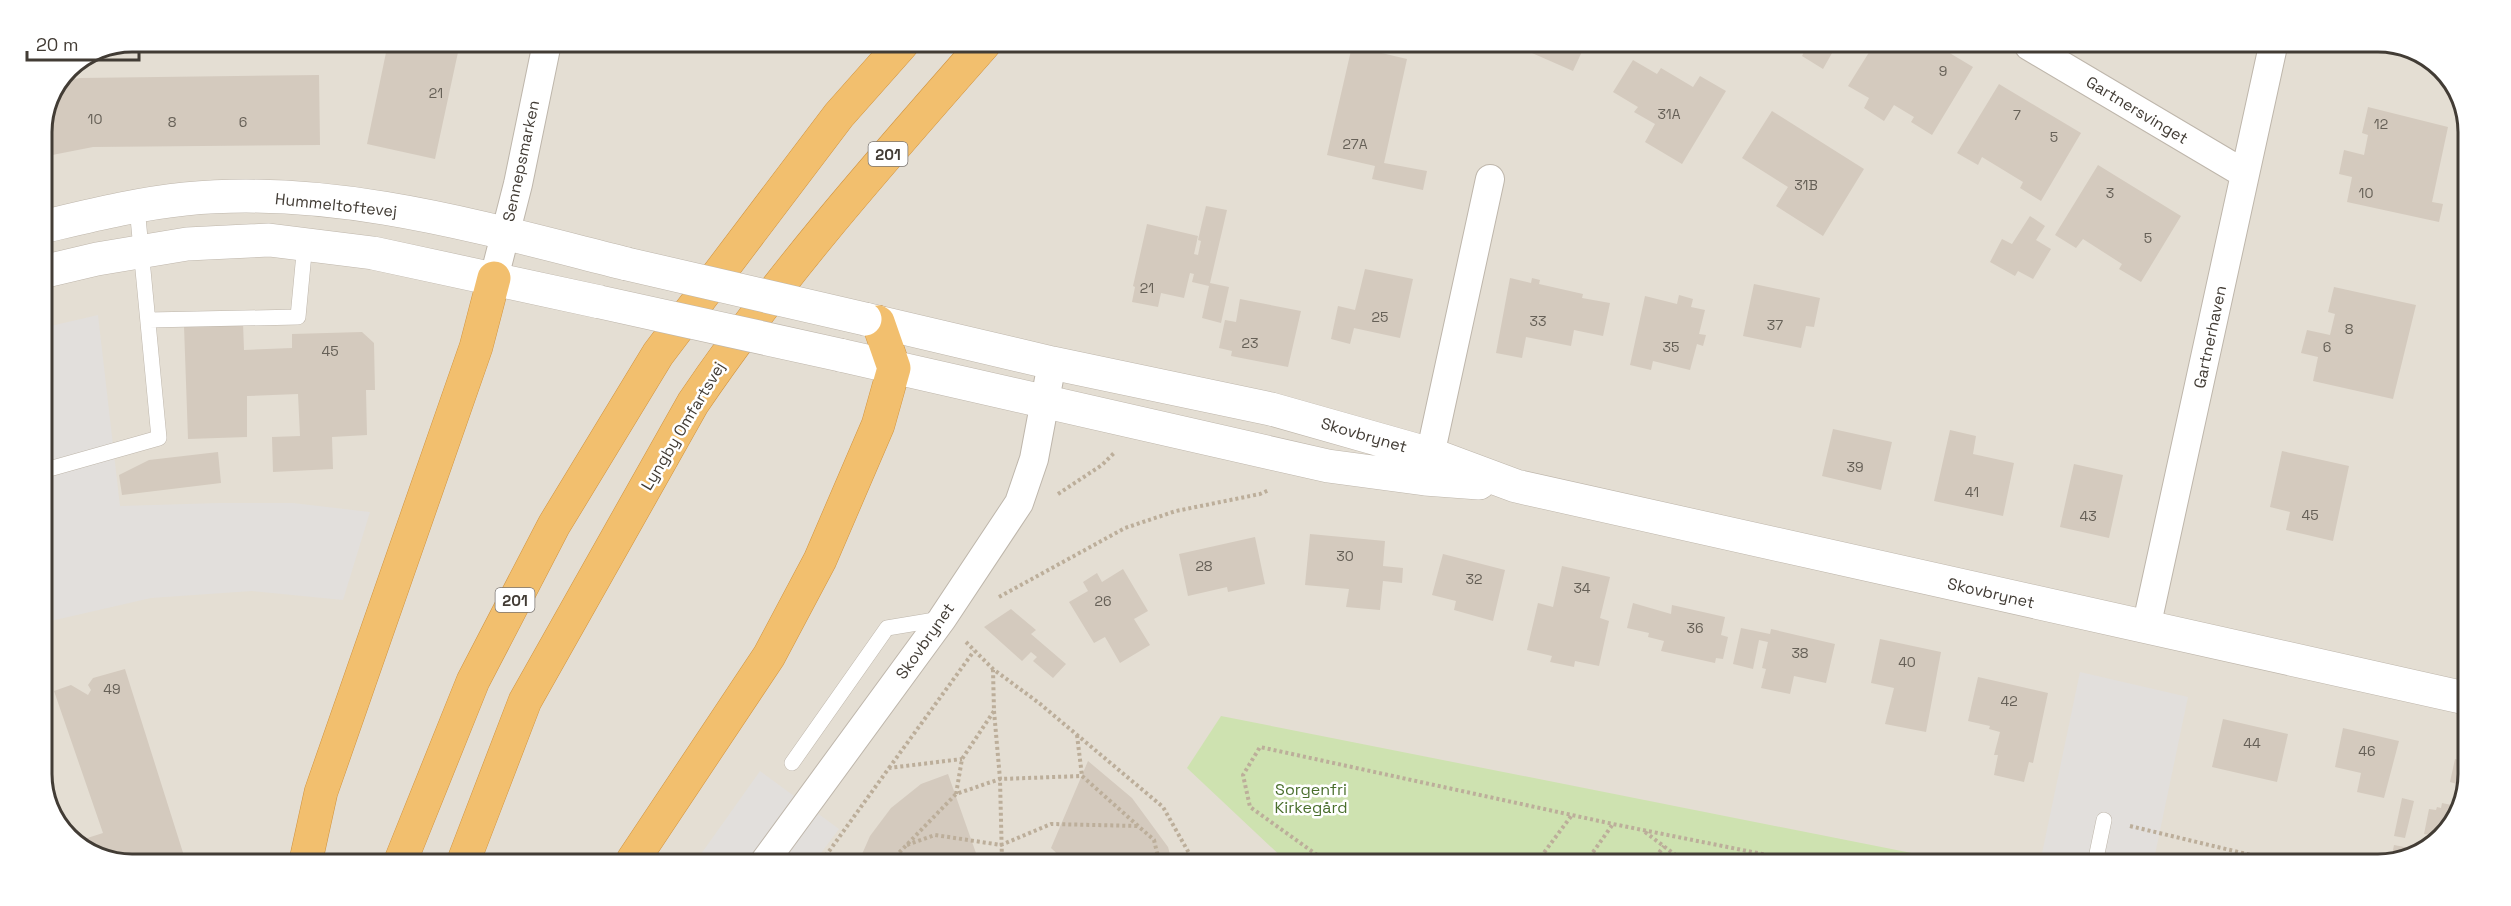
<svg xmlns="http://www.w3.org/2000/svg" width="2511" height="906" font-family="'Space Grotesk',sans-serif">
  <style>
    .residential { fill: #e4ded3 }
    .green { fill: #cee2b0 }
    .parking { fill: #e2dfdc }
    .building { fill: #d4cabe }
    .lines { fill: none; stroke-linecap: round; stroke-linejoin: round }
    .service-casing { stroke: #beb6ab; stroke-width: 16 }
    .minor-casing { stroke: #beb6ab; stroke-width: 30 }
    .tertiary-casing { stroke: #beb6ab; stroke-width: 34 }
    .motorway-casing { stroke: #d0933f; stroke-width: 34 }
    .path { stroke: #bcae9a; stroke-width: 4; stroke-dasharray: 3 3; stroke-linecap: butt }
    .service { stroke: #fff; stroke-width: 15 }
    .minor { stroke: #fff; stroke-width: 28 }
    .tertiary { stroke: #fff; stroke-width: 33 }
    .motorway { stroke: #f2bf6e; stroke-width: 33 }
    .tertiary-bridge-casing { stroke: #beb6ab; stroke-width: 34; stroke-linecap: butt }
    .tertiary-bridge { stroke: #fff; stroke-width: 33 }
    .labels { text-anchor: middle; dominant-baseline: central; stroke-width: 5; stroke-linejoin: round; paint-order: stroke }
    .number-label { font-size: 14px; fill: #666057 }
    .shield { fill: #fff; stroke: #7b7672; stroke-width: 1.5 }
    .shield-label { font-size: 15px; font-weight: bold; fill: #423c35 }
    .street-label { font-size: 16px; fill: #423c35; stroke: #fff }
    .park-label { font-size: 16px; fill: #4a6f2d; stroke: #fff }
    .rim { fill: none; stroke: #423c35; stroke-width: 3 }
  </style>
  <rect width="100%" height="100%" fill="#f1ece4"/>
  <path class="residential" d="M133,42l2274,5 43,30 19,49 -5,676 -31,43 -54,19 -2275,-5 -43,-30 -19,-49v-653l27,-59z"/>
  <path class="green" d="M1221,716l741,147 -675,-1 -100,-94z"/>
  <path class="parking" d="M98,315l22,191 99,-3h74l77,9 -27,88 -91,-9 -101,7 -109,25v-295z
    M2080,672l108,25 -35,167 -113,-1z
    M760,771l79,58 -24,32h-119z"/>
  <path class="building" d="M388,43h72l-25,116 -68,-15z
    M1514,45h71l-12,26z
    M1796,45l40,1 -13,23 -21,-13 3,-6z
    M1352,46l55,13 -23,104 43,8 -4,19 -51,-11 3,-13 -48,-11z
    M1873,46h65l35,21 -41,68 -21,-13 3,-5 -20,-12 -10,16 -20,-13 5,-10 -21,-12z
    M2396,47h11l14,10 -26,-6z
    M1633,60l24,14 4,-6 32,19 7,-11 26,15 -44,73 -37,-22 10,-18 -21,-12 4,-5 -25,-15z
    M319,75l1,70 -227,2 -51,10v-30l21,-46 17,-3z
    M1999,84l82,49 -40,68 -21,-13 3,-6 -41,-25 -4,8 -21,-12z
    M2368,107l80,20 -16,75 11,2 -4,18 -92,-20 5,-25 -13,-3 5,-24 20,5 4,-20 -6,-2z
    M1772,111l92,58 -41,67 -47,-30 12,-19 -46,-29z
    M2098,165l83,51 -40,66 -22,-13 3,-5 -39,-25 -7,9 -21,-13z
    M1206,206l21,4 -17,73 19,4 -8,36 -19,-5 7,-32 -17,-4 2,-8 -4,-1 -6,25 -23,-5 -3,14 -26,-5 3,-15 -2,-1 14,-62 51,12 -4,18 4,1 3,-14 -3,-1z
    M2030,216l15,10 -9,14 15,9 -18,30 -15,-8 -3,5 -25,-14 12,-23 10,5z
    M1365,269l48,10 -13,59 -46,-10 -4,16 -19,-5 7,-33 17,4z
    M1510,278l21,5 1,-5 8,2 -1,4 44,10 -1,4 28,5 -7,33 -29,-6 -3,16 -45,-9 -4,21 -26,-5z
    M1754,284l66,14 -6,29 -8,-1 -5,22 -58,-12z
    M2334,287l82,18 -23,94 -80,-18 5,-24 -17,-4 6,-23 23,5 5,-21 -7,-2z
    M1679,295l14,4 -2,8 14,3 -6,24 7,1 -3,11 -6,-2 -7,26 -37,-9 -2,9 -21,-5 15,-69 32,8z
    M1240,299l61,12 -13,56 -57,-11 1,-5 -13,-3 6,-28 11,2z
    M243,323l1,27 48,-2v-14l70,-2 12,11 1,47h-9l1,45 -35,2 1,32 -60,3 -1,-35 28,-1 -2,-42 -51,2v41l-59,2 -4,-113z
    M1833,429l59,13 -11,48 -59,-14z
    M1950,430l26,6 -3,18 41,9 -11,53 -69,-15z
    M2282,451l67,15 -16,75 -47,-11 4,-18 -20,-5z
    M218,452l3,31 -99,12 -3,-20 30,-15z
    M2074,464l49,11 -14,63 -49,-11z
    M1310,534l75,7 -2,25 20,2 -1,15 -19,-2 -3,29 -34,-3 3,-18 -44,-4z
    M1255,537l10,47 -37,8 -1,-5 -39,9 -9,-42z
    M1443,554l62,16 -12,51 -39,-11 2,-9 -24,-6z
    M1562,566l48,11 -10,41 9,3 -10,45 -24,-5 -1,6 -24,-5 2,-6 -25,-6 11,-47 15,4z
    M1123,569l25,42 -14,8 16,26 -30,18 -15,-26 -11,6 -25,-41 19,-11 -5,-9 14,-9 5,9z
    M1633,603l38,11 1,-9 53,12 -4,18 7,2 -5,22 -7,-1 -1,5 -54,-12 3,-10 -16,-4 1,-4 -22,-5z
    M1011,609l25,21 -5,4 35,30 -13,14 -20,-17 4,-4 -6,-5 -9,9 -38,-34z
    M1741,628l29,6 1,-5 64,15 -9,39 -32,-7 -4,18 -29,-6 5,-19 -4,-1 6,-26 -9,-2 -6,29 -20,-5z
    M1880,639l61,13 -15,80 -41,-8 9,-36 -23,-5z
    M125,669l60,190h-81l-26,-18 25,-8 -49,-142 17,-6 17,10 3,-5 -3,-5 5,-7z
    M1978,677l70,16 -15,70 -4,-1 -5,20 -30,-7 4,-20h-4l6,-23 -11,-3 1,-3 -22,-5z
    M2223,719l65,15 -11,48 -65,-15z
    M2343,728l56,13 -15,57 -27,-6 4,-19 -26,-6z
    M2455,759l10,3 -1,24 -14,-4z
    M1088,761l44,37 36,49 4,15 -107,-1 -14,-13z
    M948,774l29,82 -13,5h-105l11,-25 21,-28 30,-24z
    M2402,798l12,3 -9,37 -11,-2z
    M2442,803l19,4 -28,38 2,-7h-5l1,-3 -7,-1 5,-25 7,1 1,-3 4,1z
    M2394,845l26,5 -29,10z"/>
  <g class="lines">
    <defs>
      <path id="service" d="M149,320l149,-3 7,-74
        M42,471l117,-33 -22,-231
        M792,763l95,-135 54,-9
        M2095,863l9,-43"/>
      <path id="minor" d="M2029,46l216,128
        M494,278l24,-94 29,-141
        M1426,474l64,-295
        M2146,628l127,-582
        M765,861l177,-242 77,-116 15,-44 18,-96"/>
      <path id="tertiary" d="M42,227c47,-11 94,-23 143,-28 150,-15 298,29 442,65
        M42,272l55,-13 90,-15 82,-4 104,13 227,49
        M865,319l187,44 219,46 159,45 86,32 949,212
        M840,355l488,111 97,13 54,4"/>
      <path id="motorway" d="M306,860l15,-68 155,-445 18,-69
        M401,860l72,-179 81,-156 104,-171 181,-239 63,-71
        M464,860l61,-159 168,-298c86,-127 190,-244 291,-359
        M633,860l136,-204 51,-96 58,-135 16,-57 -16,-46"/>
    </defs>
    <use href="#service" class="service-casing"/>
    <use href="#minor" class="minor-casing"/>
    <use href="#tertiary" class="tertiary-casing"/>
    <use href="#motorway" class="motorway-casing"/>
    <path class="path" d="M1058,494l44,-29 12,-12
      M999,597l126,-69 51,-17 84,-17 9,-4
      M966,642l27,27 46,34 124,104 31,55
      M994,711l6,68 2,82
      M1077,735l5,41
      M889,768l85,-117
      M956,794l6,-35 32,-48 -1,-41
      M2130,826l125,30 9,8
      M1645,832l41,31
      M907,845l28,-10 66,10 50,-21 87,2
      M822,861l67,-93 73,-9
      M891,861l65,-67 44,-15 82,-3 72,64 5,21
      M1327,862l-77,-55 -7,-32 17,-28 353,77 194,39
      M1537,862l35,-47
      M1586,862l27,-38
      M1652,862l12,-16"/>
    <use href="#service" class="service"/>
    <use href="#minor" class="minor"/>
    <use href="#tertiary" class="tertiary"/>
    <use href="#motorway" class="motorway"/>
    <defs>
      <path id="tertiary-bridge" d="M627,264l238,55
        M600,302l240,53"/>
    </defs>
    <use href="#tertiary-bridge" class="tertiary-bridge-casing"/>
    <use href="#tertiary-bridge" class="tertiary-bridge"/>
  </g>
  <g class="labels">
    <g class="number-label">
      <text x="1943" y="71">9</text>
      <text x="436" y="93">21</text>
      <text x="1669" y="114">31A</text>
      <text x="2017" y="115">7</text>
      <text x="95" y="119">10</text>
      <text x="172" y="122">8</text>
      <text x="243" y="122">6</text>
      <text x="2381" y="124">12</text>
      <text x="2054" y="137">5</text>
      <text x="1355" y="144">27A</text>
      <text x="1806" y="185">31B</text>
      <text x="2110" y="193">3</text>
      <text x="2366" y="193">10</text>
      <text x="2148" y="238">5</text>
      <text x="1147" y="288">21</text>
      <text x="1380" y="317">25</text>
      <text x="1538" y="321">33</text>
      <text x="1775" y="325">37</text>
      <text x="2349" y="329">8</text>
      <text x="1250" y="343">23</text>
      <text x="1671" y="347">35</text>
      <text x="2327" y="347">6</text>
      <text x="330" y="351">45</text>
      <text x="1855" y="467">39</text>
      <text x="1972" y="492">41</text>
      <text x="2310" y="515">45</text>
      <text x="2088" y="516">43</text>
      <text x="1345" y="556">30</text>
      <text x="1204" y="566">28</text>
      <text x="1474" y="579">32</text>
      <text x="1582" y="588">34</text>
      <text x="1103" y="601">26</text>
      <text x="1695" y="628">36</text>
      <text x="1800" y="653">38</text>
      <text x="1907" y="662">40</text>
      <text x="112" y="689">49</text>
      <text x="2009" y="701">42</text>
      <text x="2252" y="743">44</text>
      <text x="2367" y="751">46</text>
    </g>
    <g class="shield">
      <rect x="868.5" y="142" width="39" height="24" rx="4.5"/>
      <rect x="495.5" y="588" width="39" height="24" rx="4.5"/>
    </g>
    <g class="shield-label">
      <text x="888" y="154">201</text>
      <text x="515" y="600">201</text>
    </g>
    <g class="street-label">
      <text transform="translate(2137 110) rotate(31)">Gartnersvinget</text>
      <text transform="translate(521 161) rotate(-78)">Sennepsmarken</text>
      <text transform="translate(336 205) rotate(6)">Hummeltoftevej</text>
      <text transform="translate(2210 337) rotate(-78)">Gartnerhaven</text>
      <text transform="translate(683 426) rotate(-59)">Lyngby Omfartsvej</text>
      <text transform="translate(1364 435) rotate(16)">Skovbrynet</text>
      <text transform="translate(1991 593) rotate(13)">Skovbrynet</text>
      <text transform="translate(925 641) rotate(-55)">Skovbrynet</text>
    </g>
    <g class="park-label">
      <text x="1311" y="789">Sorgenfri<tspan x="1311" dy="18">Kirkegård</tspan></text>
    </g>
  </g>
  <path d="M0 0H2511V906H0ZM132 52H2378A80 80 0 0 1 2458 132V774A80 80 0 0 1 2378 854H132A80 80 0 0 1 52 774V132A80 80 0 0 1 132 52Z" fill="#fff" fill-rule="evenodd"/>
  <path class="rim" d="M132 52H2378A80 80 0 0 1 2458 132V774A80 80 0 0 1 2378 854H132A80 80 0 0 1 52 774V132A80 80 0 0 1 132 52Z"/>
  <path d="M27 51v9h112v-9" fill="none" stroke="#423c35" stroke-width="3"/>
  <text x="36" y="51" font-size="18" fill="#423c35" stroke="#ffffff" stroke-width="4.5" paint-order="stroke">20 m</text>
</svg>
